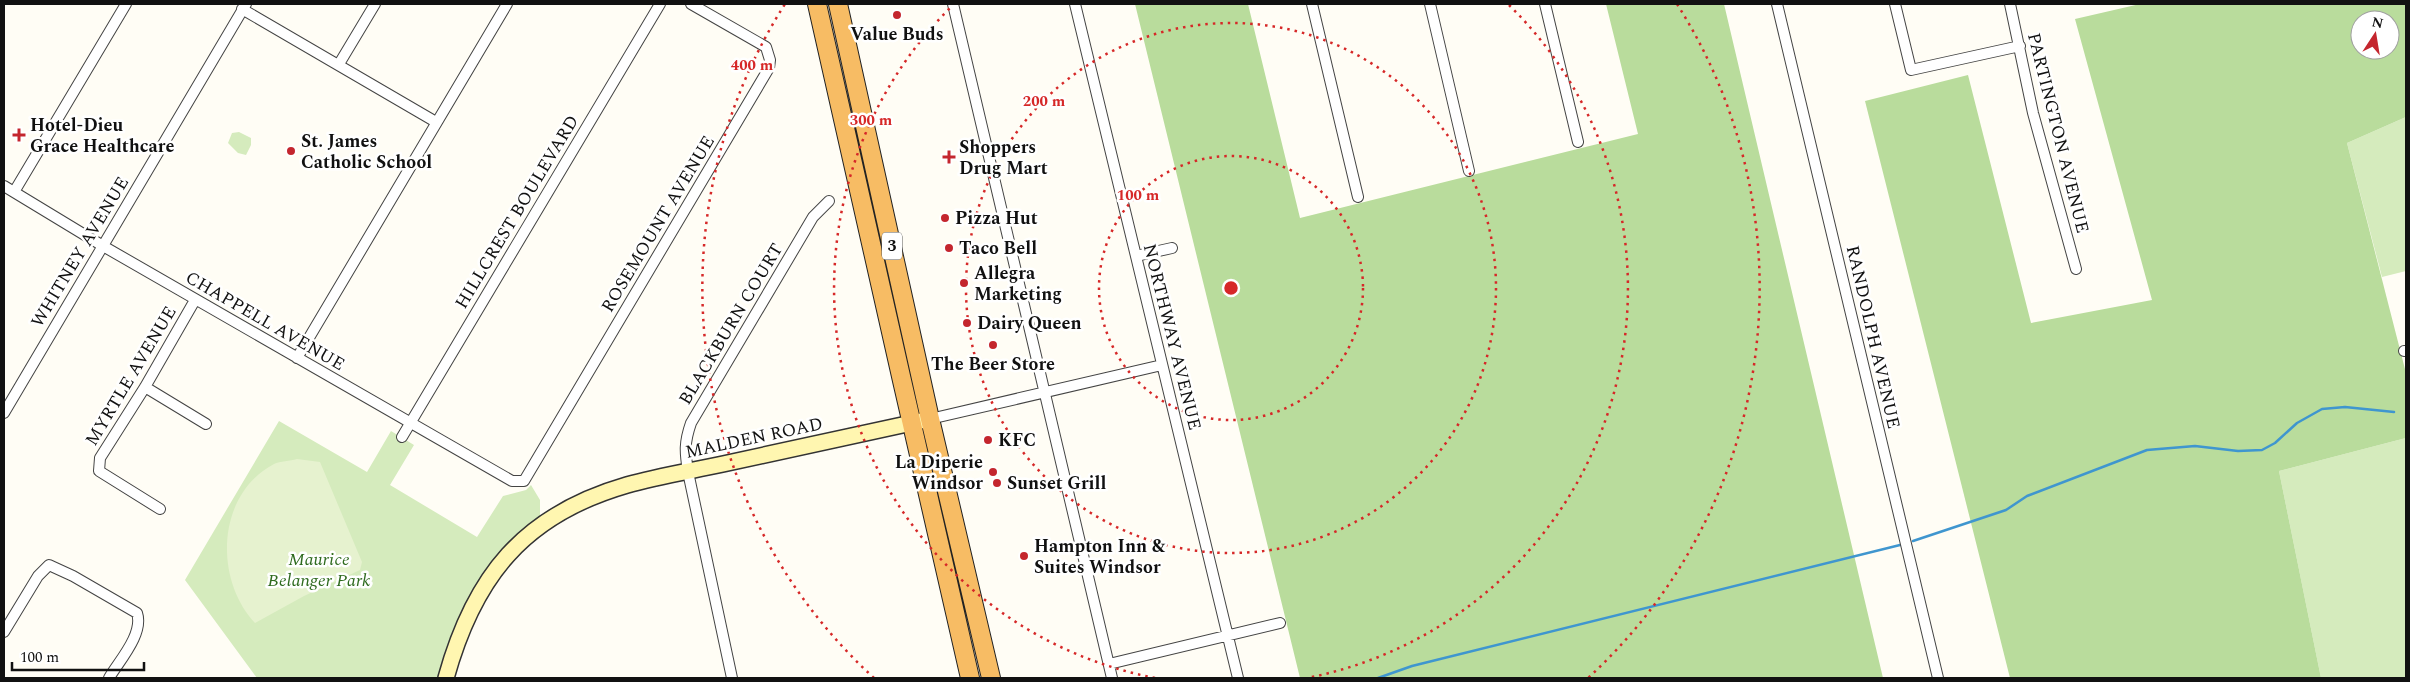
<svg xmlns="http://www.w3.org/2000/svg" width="2410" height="682" font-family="Spectral,serif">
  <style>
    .green { fill: #d5ebbd }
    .forest { fill: #b9dc9c; fill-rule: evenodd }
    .pitch { fill: #e6f2cf }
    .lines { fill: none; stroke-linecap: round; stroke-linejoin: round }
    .stream { stroke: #3f96cf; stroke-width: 2.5 }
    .minor-casing { stroke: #444; stroke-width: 12 }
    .secondary-casing { stroke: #333; stroke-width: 18 }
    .trunk-casing { stroke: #222; stroke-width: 20 }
    .minor { stroke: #fff; stroke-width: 10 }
    .secondary { stroke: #fff6b0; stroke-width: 15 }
    .trunk { stroke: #f7bc64; stroke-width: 18 }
    .ring { fill: none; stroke: #d62828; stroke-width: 2.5; stroke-dasharray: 2.5 5 }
    .poi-dot { fill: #c4262e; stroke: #fff; stroke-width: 2 }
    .labels { text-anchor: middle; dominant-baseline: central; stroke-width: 5; stroke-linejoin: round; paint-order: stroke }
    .shield { fill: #fff; stroke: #585858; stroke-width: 1 }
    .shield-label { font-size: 16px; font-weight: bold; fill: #111 }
    .poi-label { font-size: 18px; font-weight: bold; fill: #111; stroke: #fff; text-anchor: start }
    .street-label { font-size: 18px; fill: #111; stroke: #fff }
    .park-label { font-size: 18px; font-style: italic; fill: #2f6b1f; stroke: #fff }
    .centre { fill: #d62828; stroke: #fff; stroke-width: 2.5 }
    .ring-label { font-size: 15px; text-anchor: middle; font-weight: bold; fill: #d62828; stroke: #fff; stroke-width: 5; stroke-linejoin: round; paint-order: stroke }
  </style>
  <rect width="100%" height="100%" fill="#fffdf5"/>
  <path class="green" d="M2406,117v154l-24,6 -35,-134z
    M239,132l12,6v7l-5,10 -8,-2 -10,-10 4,-10z
    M279,421l88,51 24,-41 23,14 -24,40 87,52 26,-41 23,-6 5,-5 9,15v28l-61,65 -33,85h-189l-72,-98z
    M2406,438v240h-85l-42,-207z"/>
  <path class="forest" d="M1135,4h113l52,214 338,-84 -32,-130h118l159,674h-583z
    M2140,4h266v113l-59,26 59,230v65l-127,33 42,207h-311l-145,-577 103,-26 63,248 121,-23 -77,-281zM2360,20h30v30h-30z"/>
  <path class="pitch" d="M297,459l23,3 42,100 -2,8 -56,26 -49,27c-41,-44 -39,-128 19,-159 6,-3 16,-3 23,-5z"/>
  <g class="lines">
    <path class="stream" d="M1913,541l93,-31 21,-14 120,-46 48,-4 43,5 24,-1 13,-7 22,-20 25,-14 23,-2 49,5
      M1378,678l34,-12 488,-121"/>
    <defs>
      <path id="minor" d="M953,4l159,674
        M1075,4l163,674
        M1312,4l46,193
        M1430,4l39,167
        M1545,4l33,138
        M1777,4l161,674
        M1895,4l16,66 109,-24
        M2010,4l23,109 43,156
        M242,9l194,113
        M339,64l36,-60
        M4,186l99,60 409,235h12l245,-413 1,-8 -4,-13 -75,-43
        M14,192l112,-188
        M1136,256l36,-8
        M2404,351h2
        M297,358l210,-354
        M145,387l61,37
        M4,413l242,-409
        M930,419l232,-54
        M402,437l258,-433
        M160,509l-61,-38 1,-13 45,-71 50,-87
        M4,632l34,-56 11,-11 24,11 64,37c7,21 -18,48 -28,65
        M1109,664l171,-41
        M732,678l-44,-206c-3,-20 -4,-29 3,-49l122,-206 16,-16"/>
      <path id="secondary" d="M446,678c28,-101 77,-163 181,-193 31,-9 64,-14 96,-21 69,-15 138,-30 207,-45"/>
      <path id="trunk" d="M817,4c52,224 100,450 153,674
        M838,4l92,415 61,259"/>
    </defs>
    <use href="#minor" class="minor-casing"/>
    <use href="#secondary" class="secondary-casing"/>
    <use href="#trunk" class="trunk-casing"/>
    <use href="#minor" class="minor"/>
    <use href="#secondary" class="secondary"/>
    <use href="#trunk" class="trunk"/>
  </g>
  <g class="ring">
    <circle cx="1231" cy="288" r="132"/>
    <circle cx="1231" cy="288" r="265"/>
    <path d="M1155 678A397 397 0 0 1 953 5M1509 5A397 397 0 0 1 1307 678"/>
    <path d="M874 678A529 529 0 0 1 785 4M1677 4A529 529 0 0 1 1588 678"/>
  </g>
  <g class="poi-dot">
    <circle cx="897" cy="15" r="5"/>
    <path d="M16.5 127.5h5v5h5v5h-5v5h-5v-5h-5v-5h5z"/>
    <circle cx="291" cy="151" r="5"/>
    <path d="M946.5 149.5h5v5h5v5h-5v5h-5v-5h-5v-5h5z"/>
    <circle cx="945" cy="218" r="5"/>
    <circle cx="949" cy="248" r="5"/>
    <circle cx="964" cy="283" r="5"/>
    <circle cx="967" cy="323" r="5"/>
    <circle cx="993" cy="345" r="5"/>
    <circle cx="988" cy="440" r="5"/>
    <circle cx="993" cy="472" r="5"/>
    <circle cx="997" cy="483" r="5"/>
    <circle cx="1024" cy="556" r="5"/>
  </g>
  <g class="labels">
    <rect class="shield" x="882" y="232.5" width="20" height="27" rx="4"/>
    <g class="shield-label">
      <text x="892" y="246">3</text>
    </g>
    <g class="poi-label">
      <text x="897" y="34" text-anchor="middle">Value Buds</text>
      <text x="30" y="125">Hotel-Dieu<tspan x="30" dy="21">Grace Healthcare</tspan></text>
      <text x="301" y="141">St. James<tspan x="301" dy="21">Catholic School</tspan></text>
      <text x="959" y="147">Shoppers<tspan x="959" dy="21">Drug Mart</tspan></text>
      <text x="955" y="218">Pizza Hut</text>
      <text x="959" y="248">Taco Bell</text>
      <text x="974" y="273">Allegra<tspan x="974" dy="21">Marketing</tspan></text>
      <text x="977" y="323">Dairy Queen</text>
      <text x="993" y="364" text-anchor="middle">The Beer Store</text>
      <text x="998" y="440">KFC</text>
      <text x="983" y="462" text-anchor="end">La Diperie<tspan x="983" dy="21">Windsor</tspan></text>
      <text x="1007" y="483">Sunset Grill</text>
      <text x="1034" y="546">Hampton Inn &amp;<tspan x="1034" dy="21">Suites Windsor</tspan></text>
    </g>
    <g class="street-label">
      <text transform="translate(2058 133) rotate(76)">PARTINGTON AVENUE</text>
      <text transform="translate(517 212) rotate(-59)">HILLCREST BOULEVARD</text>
      <text transform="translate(658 224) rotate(-59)">ROSEMOUNT AVENUE</text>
      <text transform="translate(80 252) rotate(-59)">WHITNEY AVENUE</text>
      <text transform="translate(265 321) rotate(30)">CHAPPELL AVENUE</text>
      <text transform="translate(731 324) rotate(-59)">BLACKBURN COURT</text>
      <text transform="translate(1172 337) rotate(76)">NORTHWAY AVENUE</text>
      <text transform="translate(1873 337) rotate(77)">RANDOLPH AVENUE</text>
      <text transform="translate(131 376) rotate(-59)">MYRTLE AVENUE</text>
      <text transform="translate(754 438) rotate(-12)">MALDEN ROAD</text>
    </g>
    <g class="park-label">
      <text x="319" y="559">Maurice<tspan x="319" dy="21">Belanger Park</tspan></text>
    </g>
  </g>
  <circle cx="1231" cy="288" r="8" class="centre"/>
  <g class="ring-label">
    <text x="752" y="70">400 m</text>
    <text x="1044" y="106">200 m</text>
    <text x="871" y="125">300 m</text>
    <text x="1138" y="200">100 m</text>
  </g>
  <rect width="2410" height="682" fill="none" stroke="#111111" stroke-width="10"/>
  <g transform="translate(2375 35) rotate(12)"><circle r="24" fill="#ffffff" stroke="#a0a0a0"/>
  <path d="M0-4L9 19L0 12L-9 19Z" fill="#c4262e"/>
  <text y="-8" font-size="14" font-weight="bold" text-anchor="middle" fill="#111111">N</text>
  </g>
  <path d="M12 662v8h132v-8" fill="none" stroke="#111111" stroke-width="2.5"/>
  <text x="20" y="662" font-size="15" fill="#111111" stroke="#ffffff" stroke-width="4" paint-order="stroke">100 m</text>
</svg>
